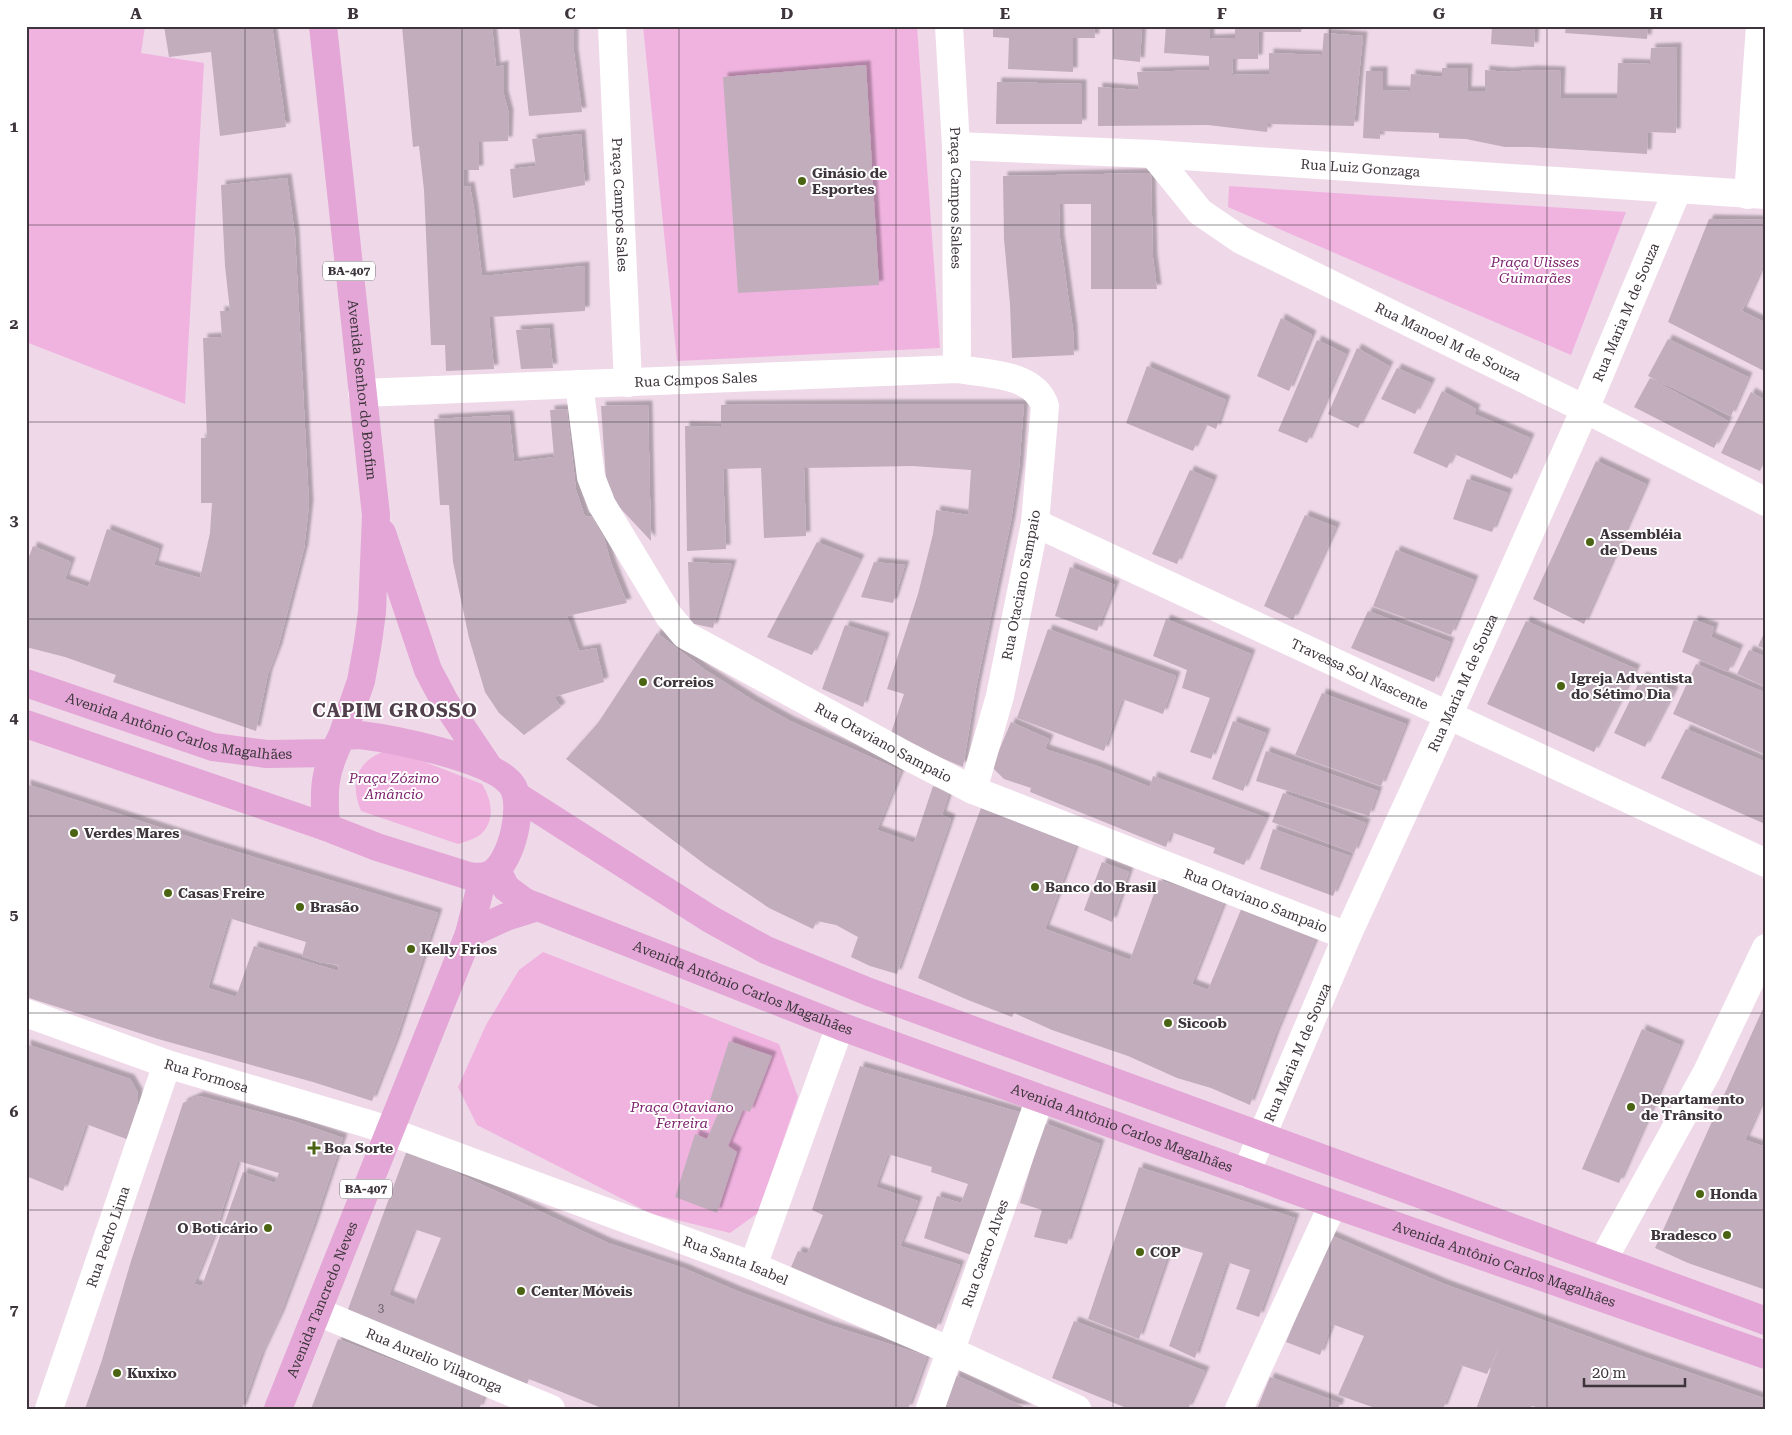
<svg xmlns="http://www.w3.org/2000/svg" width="1792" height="1435" font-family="'Roboto Serif',serif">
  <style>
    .green { fill: #f0b3e0 }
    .building { fill: #c2adbc; fill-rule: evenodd; filter: url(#shadow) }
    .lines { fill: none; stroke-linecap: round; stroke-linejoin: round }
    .street { stroke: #fff; stroke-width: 28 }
    .primary { stroke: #e3a6d6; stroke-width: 28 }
    .grid { fill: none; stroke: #3d353b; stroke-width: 1; stroke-opacity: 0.55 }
    .poi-dot { fill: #4b6413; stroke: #fff; stroke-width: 2 }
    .labels { text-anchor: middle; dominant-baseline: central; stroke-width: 4; stroke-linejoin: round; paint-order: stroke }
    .number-label { font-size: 11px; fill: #5e535b }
    .shield { fill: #fff; stroke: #777276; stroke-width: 1 }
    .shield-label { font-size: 12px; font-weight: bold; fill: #3d353b }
    .street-label { font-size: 14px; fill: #3d353b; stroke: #fff }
    .poi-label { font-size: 14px; font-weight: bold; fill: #3d353b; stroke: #fff; text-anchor: start }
    .park-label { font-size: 14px; font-style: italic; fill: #7d236d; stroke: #fff }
    .district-label { font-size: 19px; font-weight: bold; letter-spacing: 1px; fill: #51404c; stroke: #fff }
    .neatline { fill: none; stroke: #3d353b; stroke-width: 2 }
    .grid-label { font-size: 16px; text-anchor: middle; font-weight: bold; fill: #3d353b }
  </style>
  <defs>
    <filter id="shadow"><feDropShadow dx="4.5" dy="-4.5" stdDeviation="1" flood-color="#0004"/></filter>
  </defs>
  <rect width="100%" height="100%" fill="#efd9e9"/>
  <path class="green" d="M26,26h119l-4,27 63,10 -19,341 -159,-62z
    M643,26h274l23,322 -263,13z
    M1229,186l397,26 -55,143 -343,-148z
    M391,749l91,35c10,16 14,37 -2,51 -6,4 -15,7 -22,9l-97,-33c-13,-31 -2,-53 30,-62z
    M543,952l236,92 19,53 -40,116 -28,20 -78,-19 -175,-89 -19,-38 28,-62 33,-55z"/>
  <path class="building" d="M164,26h108l14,101 -66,9 -9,-84 -42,5z
    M402,26h90l4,41 8,-2v30l5,19 -1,27 -30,1 1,28h-15v17l6,-1 4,23 8,67 103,-10v45l-96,6 5,52 -48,2 -1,-26h-14l-7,-155 -5,-44 -6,1z
    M519,26h55v27l8,59 -53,4z
    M993,26h101l1,12h-22v34l-65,-3 1,-31 -16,-1z
    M1113,26h29l-2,36 -27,-3z
    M1166,26h44v13l25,-1v-12h67l-1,6h-42l-1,27h-25l-1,16 37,-1v-21l53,2 2,-22 39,3 -9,90 -86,-2 -1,8 -59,-7 -110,1v-39l41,3 -2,-18 72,-2v-14l-45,-3z
    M1492,26h43l-1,21 -43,-3z
    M1566,26h82l-1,13 -82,-6z
    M1677,47l-1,86 -28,-1 -1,22 -116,-7h-26l-39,-8 -27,-1v-5l-59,-2v8l-17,-1 3,-67h17v19l27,1 1,-17 31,3v-9h26l-1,23h18v-21l23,2 25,-2 28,1 -1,27h57l1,-35 32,1 1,-16z
    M866,65l13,220 -141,8 -15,-216z
    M997,82l85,2v40h-86z
    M581,134l4,51 -72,13 -3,-29 26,-3 -4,-27z
    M1151,173l2,85 4,31h-66v-85h-32l1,34 13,92 1,25 -62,3 -2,-54 -6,-65 -1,-63z
    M287,178l8,57 14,270 -5,44 -26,99 -10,26 -12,57 -143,-49 3,-7 -51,-18 -39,-10v-82l7,-19 38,16 -6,17 23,8 19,-58 52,20 -5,16 46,13 10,-45 2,-30h-11v-65h6l-4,-100 19,-1 -2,-26h10l-5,-45 -4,-81z
    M1709,219l57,1v38l-24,53 24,12v49l-98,-50z
    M1281,318l31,17 -23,56 -32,-15z
    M549,328l4,40 -32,1 -5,-39z
    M1668,339l80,38 -17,39 -83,-40z
    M1317,340l29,14 -39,89 -29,-12z
    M1357,348l32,18 -31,62 -30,-14z
    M1147,366l79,34 -10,29 -11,-5 -12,27 -67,-28z
    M1397,368l34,15 -16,31 -34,-15z
    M1650,378l78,43 -14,27 -80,-41z
    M1442,391l34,18 -2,5 56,24 -18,41 -58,-25 -7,14 -34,-15z
    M1751,392l15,9v57l-6,13 -39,-18z
    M887,404h137l-5,65 -8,52 -35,167 -13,79 -73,-31 14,-42 -17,-5 31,-95 15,-60 3,-24 32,5 3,-45 -59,-4 -108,2 2,68 -42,2 -3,-70 -38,1 3,80 -39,2 -2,-125 36,1v-22z
    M648,405l3,136 -44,-47 -6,-88z
    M567,409l9,81 9,27 6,-1 13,22 7,25 16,40 -60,13 12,35 17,-3 8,34 -50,15 7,10 -37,28 -25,-22 -14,-21 -16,-54 -16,-76 -4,-57h-9l-6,-86 75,-4 5,47 40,-5 -4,-47z
    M1596,461l50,23 -62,140 -51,-25z
    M1190,470l23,10 -36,84 -25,-10z
    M1467,479l41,14 -16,39 -39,-13z
    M1305,515l31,12 -43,93 -29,-14z
    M817,542l43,17 -48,96 -45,-18z
    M1396,550l78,30 -23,55 -78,-29z
    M688,562l44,2 -19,64 -23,-5z
    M874,562l31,3 -12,38 -32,-6z
    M1070,567l45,18 -18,46 -42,-15z
    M1368,611l82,31 -16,40 -83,-34z
    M1166,619l85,35 -40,105 -21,-7 20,-54 -28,-10 5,-18 -34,-14z
    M1694,620l20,7 -3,10 28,12 -11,23 -46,-20z
    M1526,621l110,48 -42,83 -107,-48z
    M845,625l40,12 -22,70 -41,-18z
    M1048,629l128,47 -13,38 -41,-15 -18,52 -87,-33z
    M1766,629v20l-8,-3z
    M657,633l48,37 49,31 36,20 111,50 -24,59 37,13 19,-57 16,7 -7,22 9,4 -54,155 -27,-8 -19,-9 7,-20 -22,-12 -19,-4 -4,8 -44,-21 -62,-42 -141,-107 32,-36z
    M1749,650l17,7v30l-29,-13z
    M1696,664l70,29v62l-93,-41z
    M1642,676l32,15 -29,56 -31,-14z
    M1322,693l84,31 -25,62 -86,-31z
    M1233,721l33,12 -23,58 -31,-12z
    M1011,722l38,17 -4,10 52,17 53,21 3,-11 113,42 -22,47 -31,-12 2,-5 -44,-16 -5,15 -136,-55 1,-4 -27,-9 -12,-12z
    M1686,729l80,33 -1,62 -104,-46z
    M1266,751l112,40 -9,25 -113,-35z
    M26,784l188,61 224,68 -42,127 -24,61 -59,-19 -155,-43 -132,-42zM229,918l77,24 -4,14 17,6 20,3 -1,6 -84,-25 -18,51 -28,-9z
    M1283,793l83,30 -12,30 -82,-31z
    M981,808l95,37 -31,84 85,31 29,-80 65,22 -32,82 16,6 34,-83 76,26 -43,102 -25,70 -39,-17 -34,-10 -49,-22 -76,-26 -38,-17 -2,4 -44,-17 -50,-22z
    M1273,829l77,27 -17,40 -73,-27z
    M1102,862l27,10 -17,50 -28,-12z
    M1766,1002v91l-21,47 21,7v143l-78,-27 -33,-15z
    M1642,1029l38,16 -61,138 -37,-14z
    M729,1041l43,15 -22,56 -7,-2 -15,36 9,6 -20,61 -42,-16 20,-63 12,5 15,-35 -12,-4z
    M26,1044l104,35 8,14v17l-9,30 -43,-16 -23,67 -37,-15z
    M860,1066l162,47 -51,142 -47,-17 13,-42 24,7 7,-19 -37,-12 1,-5 -44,-13 -12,33 42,14 -18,45 60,19 -24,64 -58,-25 -89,-32 9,-21 9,3 16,-39 -11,-5z
    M199,1096l97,26 47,16 -31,92 -32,85 -19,40 -19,54h-157l17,-49 29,-99 52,-158zM238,1161l41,12 -4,10 -32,-11 -41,114 -8,-2 22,-54z
    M1044,1123l56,21 -33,100 -33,-7 8,-27 -22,-7z
    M407,1150l201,93 75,25 54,23 92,34 98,31 -19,53h-304l-75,-30 -2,5 -180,-72zM414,1229l27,9 -27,67 -25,-10z
    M1139,1167l156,51 -36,99 -23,-8 14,-39 -23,-8 -32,96 -26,-12 34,-93 -31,-9 8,-24 -41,119 -51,-20z
    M1330,1235l114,49 194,71 128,44v10h-223l-11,-3 -1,3h-55l24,-65 -13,30 -27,-9 -17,44h-65l-40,-14 26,-59 -32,-12 -12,31 -34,-13z
    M1074,1321l131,50 -17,38h-59l-77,-31z
    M338,1339l146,57 -5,13h-168z
    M955,1375l31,14 42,20h-83z
    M1270,1377l70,26 -2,6h-81z"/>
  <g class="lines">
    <g class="street">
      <path id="s1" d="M612,26l16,357"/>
      <path id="s2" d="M949,26l7,120 1,223"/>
      <path id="s3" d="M956,146l197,8 613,41"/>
      <path id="s4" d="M1153,154l47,58 41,28 344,169 181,93"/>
      <path d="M1748,195l12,-169"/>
      <path id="s5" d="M579,384l12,93 11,28 67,111 16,19 222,121 66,34 374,146"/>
      <path id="s6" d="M362,393l595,-24c30,5 77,4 88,37l-10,117 -35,173 -27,94"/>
      <path id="s7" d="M1035,523l731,340"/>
      <path id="s8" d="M26,1013l141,51 205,61 381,141 198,85 126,58"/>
      <path id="s9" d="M1246,1173l101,-237 102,-222 136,-305 92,-218"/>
      <path d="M1603,1260l104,-188 59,-124"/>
      <path d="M753,1266l87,-240"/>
      <path id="s10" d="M318,1312l233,97"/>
      <path id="s11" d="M49,1409l118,-345"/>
      <path id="s12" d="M930,1409l110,-311"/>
      <path d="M1239,1409l94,-205"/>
    </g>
    <g class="primary">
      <path id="s13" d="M323,26l53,489 -4,97 -4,30 -7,39 -19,55"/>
      <path d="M382,533l46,137 17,32 45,67"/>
      <path id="s14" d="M26,683l187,64 54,7 67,-1"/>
      <path d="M26,724l300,103"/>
      <path d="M360,735c33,4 130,23 151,49 15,18 1,79 -20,90 -7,4 -14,3 -22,2l-92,-29 -51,-20c-3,-39 -2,-56 16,-91z"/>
      <path d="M517,796l193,123 56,31 103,42 897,329"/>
      <path id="s15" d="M497,870l9,18 19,14 315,124 493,178 433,151"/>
      <path d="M469,934l37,-17 32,-10"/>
      <path id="s16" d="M278,1409l191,-475 14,-57"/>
    </g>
  </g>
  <path class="grid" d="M245,26v1383M462,26v1383M679,26v1383M896,26v1383M1113,26v1383M1330,26v1383M1547,26v1383M26,225h1740M26,422h1740M26,619h1740M26,816h1740M26,1013h1740M26,1210h1740"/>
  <g class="poi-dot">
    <circle cx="802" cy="181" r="5"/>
    <circle cx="1590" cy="542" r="5"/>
    <circle cx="643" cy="682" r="5"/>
    <circle cx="1561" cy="686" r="5"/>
    <circle cx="74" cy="833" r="5"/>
    <circle cx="1035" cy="887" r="5"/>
    <circle cx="168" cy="893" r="5"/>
    <circle cx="300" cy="907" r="5"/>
    <circle cx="411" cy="949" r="5"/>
    <circle cx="1168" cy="1023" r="5"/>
    <circle cx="1631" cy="1107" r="5"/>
    <path d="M311.5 1140.5h5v5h5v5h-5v5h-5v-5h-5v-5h5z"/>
    <circle cx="1700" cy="1194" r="5"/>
    <circle cx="268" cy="1228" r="5"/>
    <circle cx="1727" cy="1235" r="5"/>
    <circle cx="1140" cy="1252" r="5"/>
    <circle cx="521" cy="1291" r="5"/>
    <circle cx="117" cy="1373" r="5"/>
  </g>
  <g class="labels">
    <g class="number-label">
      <text x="381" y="1308">3</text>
    </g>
    <g class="shield">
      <rect x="323" y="261.5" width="52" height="19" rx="4"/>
      <rect x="340" y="1179.5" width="52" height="19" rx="4"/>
    </g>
    <g class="shield-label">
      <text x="349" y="271">BA-407</text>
      <text x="366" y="1189">BA-407</text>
    </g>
    <g class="street-label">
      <text stroke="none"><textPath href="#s3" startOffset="405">Rua Luiz Gonzaga</textPath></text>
      <text stroke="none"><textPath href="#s2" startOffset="172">Praça Campos Salees</textPath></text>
      <text stroke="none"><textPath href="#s1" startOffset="179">Praça Campos Sales</textPath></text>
      <text stroke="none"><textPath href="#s9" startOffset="941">Rua Maria M de Souza</textPath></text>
      <text stroke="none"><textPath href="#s4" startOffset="355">Rua Manoel M de Souza</textPath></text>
      <text stroke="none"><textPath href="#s6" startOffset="334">Rua Campos Sales</textPath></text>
      <text stroke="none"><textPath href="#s13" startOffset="366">Avenida Senhor do Bonfim</textPath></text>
      <text transform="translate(1021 585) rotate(-79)">Rua Otaciano Sampaio</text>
      <text stroke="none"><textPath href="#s7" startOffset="358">Travessa Sol Nascente</textPath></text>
      <text stroke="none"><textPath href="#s9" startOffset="536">Rua Maria M de Souza</textPath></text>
      <text stroke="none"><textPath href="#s14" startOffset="160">Avenida Antônio Carlos Magalhães</textPath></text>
      <text stroke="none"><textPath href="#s5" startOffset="504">Rua Otaviano Sampaio</textPath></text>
      <text stroke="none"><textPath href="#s5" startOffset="909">Rua Otaviano Sampaio</textPath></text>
      <text stroke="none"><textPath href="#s15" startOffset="278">Avenida Antônio Carlos Magalhães</textPath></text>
      <text stroke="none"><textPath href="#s9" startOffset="131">Rua Maria M de Souza</textPath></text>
      <text stroke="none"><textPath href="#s8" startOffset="191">Rua Formosa</textPath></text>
      <text stroke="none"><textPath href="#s15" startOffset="682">Avenida Antônio Carlos Magalhães</textPath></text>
      <text stroke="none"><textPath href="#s11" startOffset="182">Rua Pedro Lima</textPath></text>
      <text stroke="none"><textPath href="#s12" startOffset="165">Rua Castro Alves</textPath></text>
      <text stroke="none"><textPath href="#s8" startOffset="752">Rua Santa Isabel</textPath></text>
      <text stroke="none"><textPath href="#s15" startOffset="1088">Avenida Antônio Carlos Magalhães</textPath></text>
      <text stroke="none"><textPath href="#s16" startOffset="118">Avenida Tancredo Neves</textPath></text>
      <text stroke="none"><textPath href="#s10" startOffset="126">Rua Aurelio Vilaronga</textPath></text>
    </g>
    <g class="poi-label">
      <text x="812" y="173">Ginásio de<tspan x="812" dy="16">Esportes</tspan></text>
      <text x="1600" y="534">Assembléia<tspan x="1600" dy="16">de Deus</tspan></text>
      <text x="1571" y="678">Igreja Adventista<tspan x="1571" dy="16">do Sétimo Dia</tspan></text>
      <text x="653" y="682">Correios</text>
      <text x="84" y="833">Verdes Mares</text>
      <text x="1045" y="887">Banco do Brasil</text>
      <text x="178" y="893">Casas Freire</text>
      <text x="310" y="907">Brasão</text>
      <text x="421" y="949">Kelly Frios</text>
      <text x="1178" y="1023">Sicoob</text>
      <text x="1641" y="1099">Departamento<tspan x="1641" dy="16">de Trânsito</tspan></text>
      <text x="324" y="1148">Boa Sorte</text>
      <text x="1710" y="1194">Honda</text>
      <text x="258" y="1228" text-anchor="end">O Boticário</text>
      <text x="1717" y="1235" text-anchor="end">Bradesco</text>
      <text x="1150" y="1252">COP</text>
      <text x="531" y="1291">Center Móveis</text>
      <text x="127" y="1373">Kuxixo</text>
    </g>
    <g class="park-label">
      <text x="1535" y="262">Praça Ulisses<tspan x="1535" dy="16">Guimarães</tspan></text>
      <text x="394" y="778">Praça Zózimo<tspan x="394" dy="16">Amâncio</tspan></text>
      <text x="682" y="1107">Praça Otaviano<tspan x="682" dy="16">Ferreira</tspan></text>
    </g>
    <g class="district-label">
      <text x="395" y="710">CAPIM GROSSO</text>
    </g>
  </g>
  <rect width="1792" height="1435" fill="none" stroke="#ffffff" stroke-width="55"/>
  <path d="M1584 1378v8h101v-8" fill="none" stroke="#3d353b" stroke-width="2.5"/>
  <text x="1592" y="1378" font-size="15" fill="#3d353b" stroke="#ffffff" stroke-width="4" paint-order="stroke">20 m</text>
  <rect x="28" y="28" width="1736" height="1380" class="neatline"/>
  <g class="grid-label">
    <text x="136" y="19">A</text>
    <text x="353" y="19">B</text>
    <text x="570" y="19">C</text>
    <text x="787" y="19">D</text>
    <text x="1005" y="19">E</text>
    <text x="1222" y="19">F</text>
    <text x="1439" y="19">G</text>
    <text x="1656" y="19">H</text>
    <text x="14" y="132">1</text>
    <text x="14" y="329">2</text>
    <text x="14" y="526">3</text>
    <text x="14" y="723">4</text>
    <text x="14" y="920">5</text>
    <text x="14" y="1117">6</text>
    <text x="14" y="1315">7</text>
  </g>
</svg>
